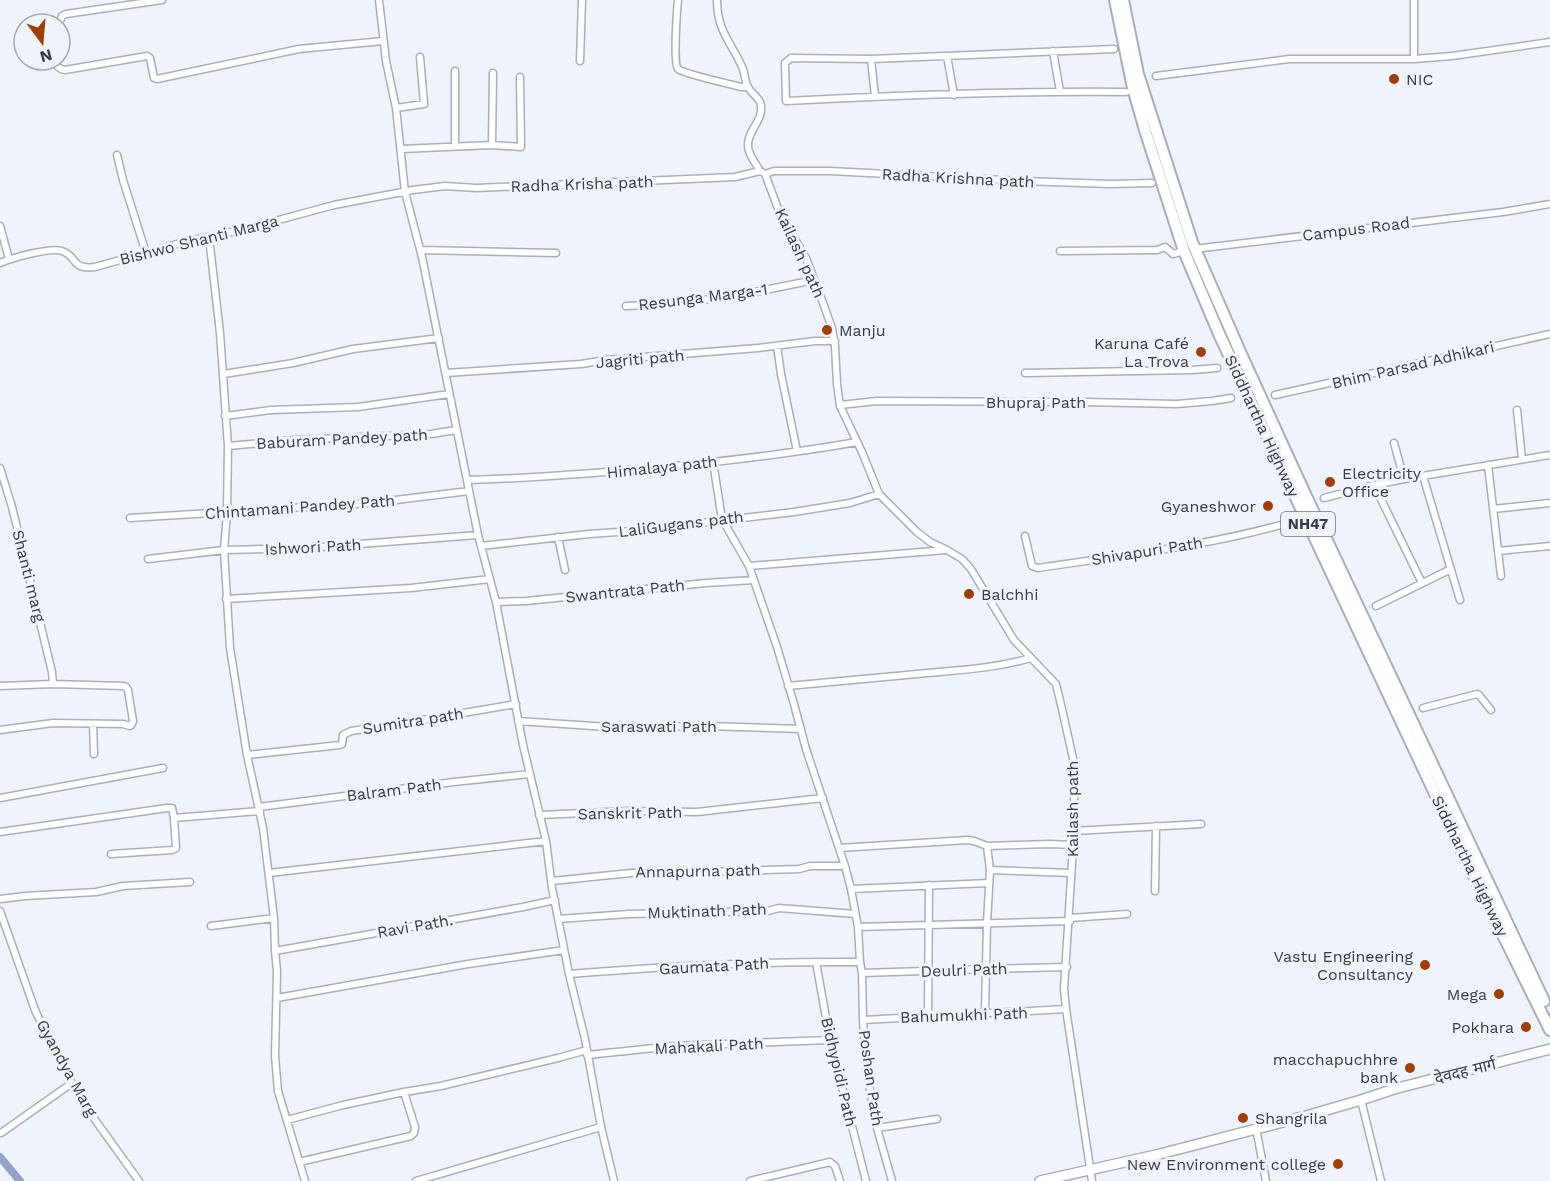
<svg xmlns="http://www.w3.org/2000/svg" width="1550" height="1181" font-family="'Work Sans','Noto Sans Devanagari',sans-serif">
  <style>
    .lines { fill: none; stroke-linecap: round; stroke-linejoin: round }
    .canal { stroke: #92a2c9; stroke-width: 8 }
    .minor-casing { stroke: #a8aebd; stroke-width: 9 }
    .primary-casing { stroke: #a8aebd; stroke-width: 12 }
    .trunk-casing { stroke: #a8aebd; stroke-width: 14 }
    .minor { stroke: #fff; stroke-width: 6 }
    .primary { stroke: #fff; stroke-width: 9 }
    .trunk { stroke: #fff; stroke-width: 10 }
    .poi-dot { fill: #a13f02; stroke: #eff3fc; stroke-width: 2 }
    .labels { text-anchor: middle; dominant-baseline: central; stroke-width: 6; stroke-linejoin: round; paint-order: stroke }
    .shield { fill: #eff3fc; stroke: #70737a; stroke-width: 1.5 }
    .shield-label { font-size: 15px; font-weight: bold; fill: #393c42 }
    .poi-label { font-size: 16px; fill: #393c42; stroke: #eff3fc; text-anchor: end }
    .street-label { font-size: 16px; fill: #393c42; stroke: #eff3fc }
  </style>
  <rect width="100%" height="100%" fill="#eff3fc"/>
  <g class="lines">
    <path class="canal" d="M0,1157l20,24"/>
    <defs>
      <path id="minor" d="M379,0l7,61 10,47 9,84 17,65 56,278 18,67 27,143 23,96 6,47 17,86 16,65 16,88 13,54
        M678,0c-1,10 -5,65 0,69 6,5 52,15 63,18h7
        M717,0c0,32 15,43 26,69 2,6 2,13 5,18 3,6 9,9 12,15 6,17 -13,28 -12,44 0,9 8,17 12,25l2,1
        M59,24l3,-8 4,-2 96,-14
        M1114,49l-243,10 -80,-1 -6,5 1,38c113,-6 227,-10 340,-9
        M1053,51l7,41
        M947,56l7,39
        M871,59l4,37
        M1414,59v-59
        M56,60l1,6 4,3 4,1 82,-14 3,2 4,20 3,1 142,-30 84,-8
        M580,61l2,-61
        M455,71v75
        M1156,76l133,-17h125l38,-3 98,-14
        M396,108l28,-4 -4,-47
        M492,145l1,-72
        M401,149l91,-4 29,2 -1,-70
        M117,155l6,25 23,73
        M765,174l20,53 11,14 10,17 17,45 9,25 3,18 2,38 3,22 22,46 17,42 38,38 13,10 17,8 15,9 9,10 43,71 42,44 6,25 12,54v68l-10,158 2,20 26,172
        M765,174l9,-3h56l193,10 87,3 42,-1
        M0,226l9,33
        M209,237l11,96 8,113 -1,67 -3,37 6,98 17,107 16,73 11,90 1,33 2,20 -2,85 3,35 27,90
        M1194,249l309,-37 47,-8
        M421,250l135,3
        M1060,251l97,-1 8,-3 8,7 11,-3
        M0,263c12,-5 50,-16 62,-12 16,5 8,19 33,16l89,-25 61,-13 89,-24 79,-15 32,-4 31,2 259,-11 25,-6
        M626,306l42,-2 68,-8 78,-16
        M777,346l4,28 16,77
        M446,373l135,-9 25,-4 152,-12 57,-7h20
        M1025,373l167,-3 25,-2
        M224,374l69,-11 60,-14 86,-11
        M1275,395l275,-61
        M840,405l37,-4 208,1 92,2 35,-3 19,-3
        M1517,410l5,49
        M225,416l46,-6 87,-3 91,-13
        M1394,443l10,36
        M228,446l66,-6 137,-6 25,-4
        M713,462l9,57 27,47 28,81 17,57 12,45 39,117 6,23 7,38 2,35 2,11 1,47 3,48 11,60 15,53
        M1488,465l13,111
        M0,468l12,39 40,165 1,12
        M1423,476l37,124
        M467,480c73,-2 145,-8 218,-15 58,-6 115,-13 172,-23
        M1374,485l48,98
        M1324,498l50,-13 30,-6 146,-24
        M1493,509l57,-6
        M130,518l241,-15 98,-12
        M1025,536l7,30 6,2c85,-13 171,-22 253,-46
        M558,537l7,33
        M481,546l108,-12 44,-3 161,-19 56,-9 29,-9
        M1498,551l52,-5
        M148,559l76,-9 83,-2 171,-13
        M749,566l197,-16
        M226,599l185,-11 79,-9
        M496,602l30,-1 180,-18 48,-3
        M1376,606l75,-37
        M0,686l53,-2 71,2 2,1 2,3 5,31 -1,3 -2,2 -7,-2 -70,-1 -53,7
        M788,686c43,-4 86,-8 129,-12 40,-4 75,-5 114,-16
        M1423,708l54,-14 2,1 12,15
        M518,721l90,6 97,-1 96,3
        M93,724l1,30
        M247,755l93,-10 2,-1 1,-9 8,-4 42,-6 123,-21
        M0,798l163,-30
        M259,807l195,-25 76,-8
        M539,815l91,-4 67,1 126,-14
        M1074,831l127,-7
        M0,832l167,-24h5l2,10 86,-7
        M839,848l129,-8 6,1 13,5 63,-2 23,1
        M111,854l61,-4 4,-2 -2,-30
        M990,870l81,3
        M269,873l277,-32
        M552,881l79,-8 128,-2 5,-1 35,-1 11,-3h35
        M851,889l138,-6
        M1155,891l1,-65
        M0,899l25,-3 71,-4 27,-6 67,-4
        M0,911l35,99 17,37 31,56 56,78
        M1070,918l57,-4
        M558,919l71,-5 139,-3 11,-3 76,6
        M211,926l63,-8
        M858,927l212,-6
        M275,951l248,-44 32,-7
        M816,962l14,78 36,141
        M862,973l124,-4 81,-2
        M569,974c97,-8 194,-13 291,-12
        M277,998l191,-34 96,-14
        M985,1013l2,-90 3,-53 -3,-24
        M928,1017l1,-132
        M863,1020l203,-11
        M587,1055l87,-9 156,-6
        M1361,1100l20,81
        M287,1120l56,-15 61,-13 37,-6 117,-28 29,-8
        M877,1128l60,-9
        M1256,1128l10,53
        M1,1133l71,-50
        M299,1162l112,-26 3,-3 1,-6 -11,-35
        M416,1181l185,-54
        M750,1181l80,-19 5,4 5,15"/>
      <path id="primary" d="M1040,1181l116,-26 150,-39 55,-16 33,-11 156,-40"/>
      <path id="trunk" d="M1115,0l18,88 12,42 39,121 36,85 249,530 81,164
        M1123,0l15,74 54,168 49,112 64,140 239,507"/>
    </defs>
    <use href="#minor" class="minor-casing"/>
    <use href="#primary" class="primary-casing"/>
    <use href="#trunk" class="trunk-casing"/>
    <use href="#minor" class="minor"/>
    <use href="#primary" class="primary"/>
    <use href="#trunk" class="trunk"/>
  </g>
  <g class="poi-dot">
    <circle cx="1394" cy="79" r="6"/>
    <circle cx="827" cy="330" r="6"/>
    <circle cx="1201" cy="352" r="6"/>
    <circle cx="1330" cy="482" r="6"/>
    <circle cx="1268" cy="506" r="6"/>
    <circle cx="969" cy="594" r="6"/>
    <circle cx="1425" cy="965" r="6"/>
    <circle cx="1499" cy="994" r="6"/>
    <circle cx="1526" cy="1027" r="6"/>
    <circle cx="1410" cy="1068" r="6"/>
    <circle cx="1243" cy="1118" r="6"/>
    <circle cx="1338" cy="1164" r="6"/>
  </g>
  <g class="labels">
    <rect class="shield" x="1281" y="512" width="54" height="24" rx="4.5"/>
    <g class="shield-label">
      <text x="1308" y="524">NH47</text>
    </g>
    <g class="poi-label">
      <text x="1406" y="79" text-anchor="start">NIC</text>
      <text x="839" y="330" text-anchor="start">Manju</text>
      <text x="1189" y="343">Karuna Café<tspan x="1189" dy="18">La Trova</tspan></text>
      <text x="1342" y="473" text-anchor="start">Electricity<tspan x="1342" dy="18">Office</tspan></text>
      <text x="1256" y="506">Gyaneshwor</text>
      <text x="981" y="594" text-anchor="start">Balchhi</text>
      <text x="1413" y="956">Vastu Engineering<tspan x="1413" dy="18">Consultancy</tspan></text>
      <text x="1487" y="994">Mega</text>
      <text x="1514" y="1027">Pokhara</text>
      <text x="1398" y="1059">macchapuchhre<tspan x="1398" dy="18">bank</tspan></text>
      <text x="1255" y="1118" text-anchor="start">Shangrila</text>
      <text x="1326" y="1164">New Environment college</text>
    </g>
    <g class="street-label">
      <text transform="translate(958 178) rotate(3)">Radha Krishna path</text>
      <text transform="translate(582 184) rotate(-2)">Radha Krisha path</text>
      <text transform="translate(1356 229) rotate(-7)">Campus Road</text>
      <text transform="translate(199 240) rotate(-14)">Bishwo Shanti Marga</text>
      <text transform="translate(800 253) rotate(65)">Kailash path</text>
      <text transform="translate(703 297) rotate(-7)">Resunga Marga-1</text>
      <text transform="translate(640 359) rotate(-5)">Jagriti path</text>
      <text transform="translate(1413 365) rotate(-13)">Bhim Parsad Adhikari</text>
      <text x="1036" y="402">Bhupraj Path</text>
      <text transform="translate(1262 426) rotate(65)">Siddhartha Highway</text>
      <text transform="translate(342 439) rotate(-3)">Baburam Pandey path</text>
      <text transform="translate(662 467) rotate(-6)">Himalaya path</text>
      <text transform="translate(300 507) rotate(-4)">Chintamani Pandey Path</text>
      <text transform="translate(681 524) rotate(-7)">LaliGugans path</text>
      <text transform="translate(313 547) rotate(-3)">Ishwori Path</text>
      <text transform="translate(1147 551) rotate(-9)">Shivapuri Path</text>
      <text transform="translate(29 576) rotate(76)">Shanti marg</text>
      <text transform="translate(625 591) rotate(-6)">Swantrata Path</text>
      <text transform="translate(413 721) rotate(-9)">Sumitra path</text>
      <text x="659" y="726">Saraswati Path</text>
      <text transform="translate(394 790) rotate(-7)">Balram Path</text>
      <text transform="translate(1072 809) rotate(-90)">Kailash path</text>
      <text transform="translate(630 813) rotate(-1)">Sanskrit Path</text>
      <text transform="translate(1470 866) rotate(64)">Siddhartha Highway</text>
      <text transform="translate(698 871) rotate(-1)">Annapurna path</text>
      <text transform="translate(707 911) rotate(-2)">Muktinath Path</text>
      <text transform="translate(415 926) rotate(-10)">Ravi Path.</text>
      <text transform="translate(714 966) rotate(-3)">Gaumata Path</text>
      <text transform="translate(964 970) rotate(-2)">Deulri Path</text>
      <text transform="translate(964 1015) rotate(-2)">Bahumukhi Path</text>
      <text transform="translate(709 1046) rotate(-3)">Mahakali Path</text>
      <text transform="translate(67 1068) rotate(61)">Gyandya Marg</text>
      <text transform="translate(1465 1071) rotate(-14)">देवदह मार्ग</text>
      <text transform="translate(839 1072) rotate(77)">Bidhypidi Path</text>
      <text transform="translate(871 1078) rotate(82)">Poshan Path</text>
    </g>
  </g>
  <g transform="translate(42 42) rotate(164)"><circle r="28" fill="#eff3fc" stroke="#a6aab2" stroke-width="1.5"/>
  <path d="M0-4.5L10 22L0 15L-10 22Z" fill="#a13f02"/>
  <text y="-9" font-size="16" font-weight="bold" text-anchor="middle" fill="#393c42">N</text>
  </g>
</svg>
